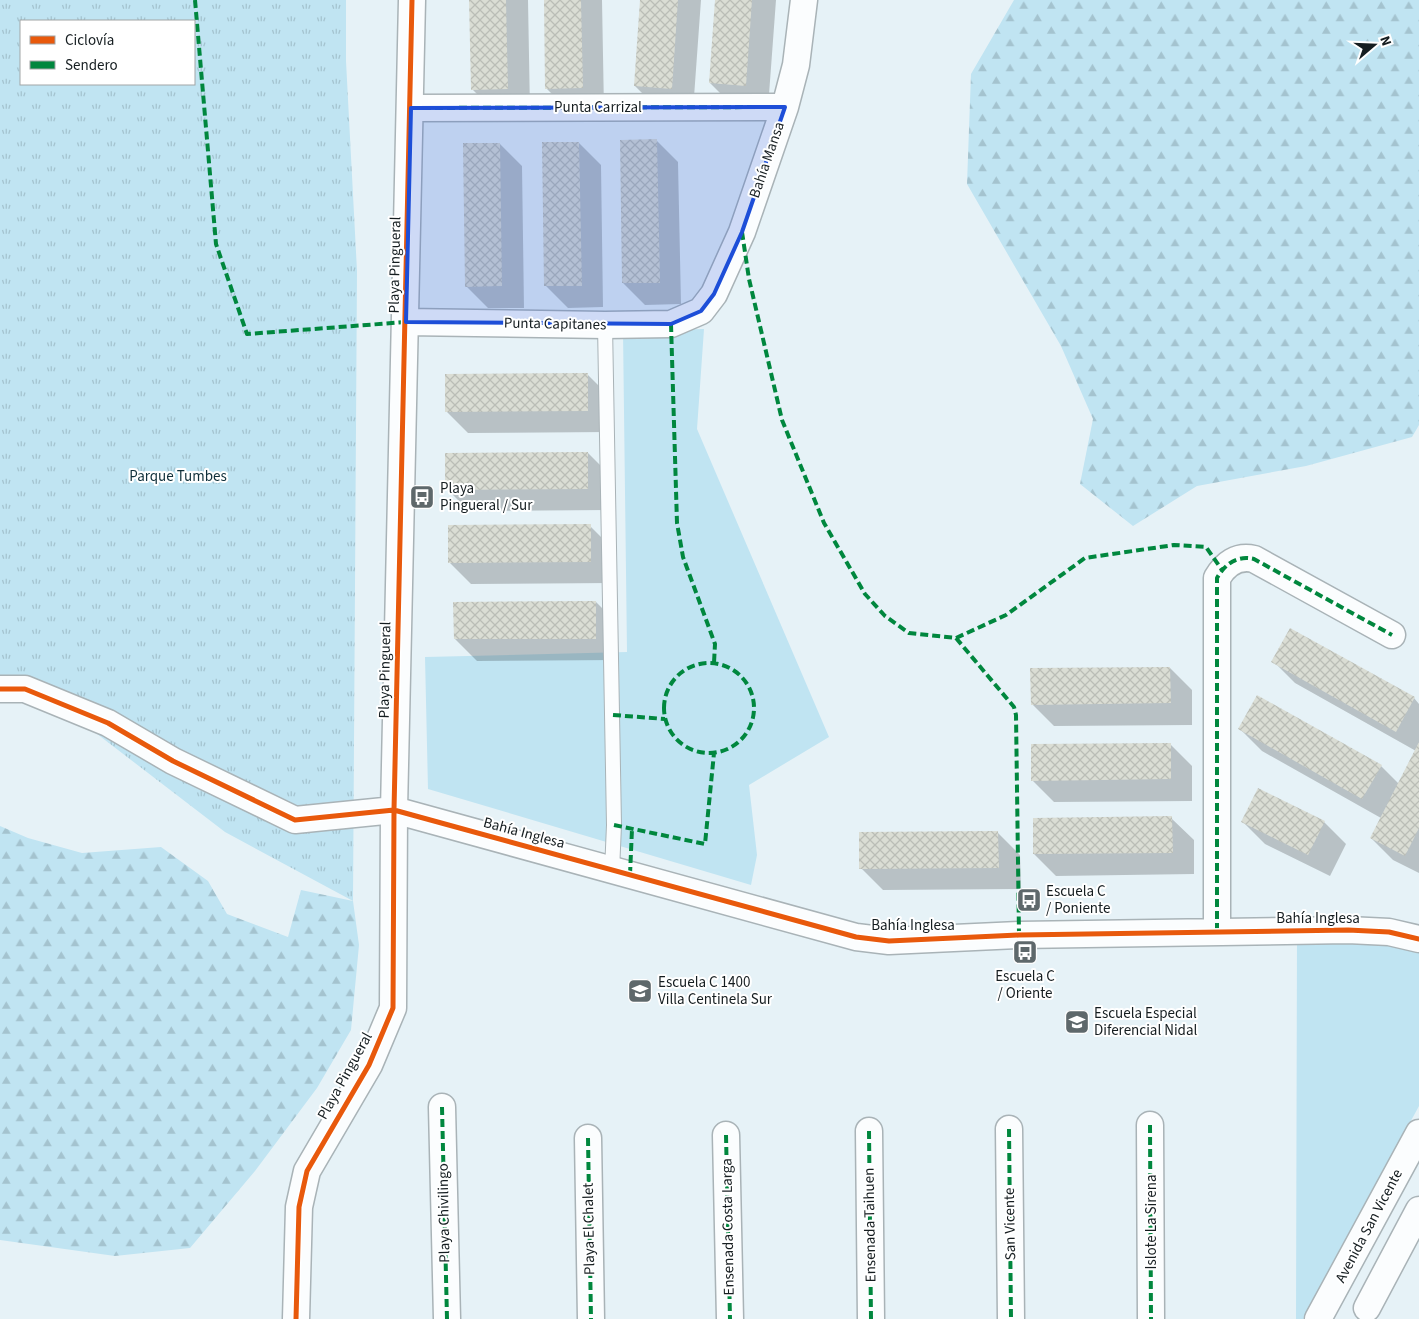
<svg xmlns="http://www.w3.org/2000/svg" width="1419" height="1319" font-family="'Source Sans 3',sans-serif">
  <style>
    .grass { fill: #c0e4f2 }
    .forest { fill: url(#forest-firs) }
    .park { fill: url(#park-tufts); fill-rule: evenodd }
    .shadow { fill: #0003 }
    .building { fill: url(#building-cross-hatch) }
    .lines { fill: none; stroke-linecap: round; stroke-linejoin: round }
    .service-casing { stroke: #a9b3b7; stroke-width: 16 }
    .minor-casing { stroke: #a9b3b7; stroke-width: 29 }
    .service { stroke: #fbfdfe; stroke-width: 14 }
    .minor { stroke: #fbfdfe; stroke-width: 26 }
    .quiet { stroke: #00873e; stroke-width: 4; stroke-dasharray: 8 4; stroke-linecap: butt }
    .cycleway-casing { stroke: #fff; stroke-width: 8 }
    .cycleway { stroke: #e8590c; stroke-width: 5 }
    .marked { fill: #1d4ed8; fill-opacity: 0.2; stroke: #1d4ed8; stroke-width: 4; stroke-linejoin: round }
    .labels { text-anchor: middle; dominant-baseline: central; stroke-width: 4; stroke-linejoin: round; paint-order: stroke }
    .street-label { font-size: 15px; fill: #151d20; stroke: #fff }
    .park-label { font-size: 15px; fill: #0f2f3a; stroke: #fff }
    .poi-label { font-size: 15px; fill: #151d20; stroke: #fff; text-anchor: start }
  </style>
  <defs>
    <pattern id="forest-firs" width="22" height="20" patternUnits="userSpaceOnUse" patternTransform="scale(1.25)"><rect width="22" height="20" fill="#c0e4f2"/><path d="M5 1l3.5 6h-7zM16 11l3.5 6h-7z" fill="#a4c3cf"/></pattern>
    <pattern id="park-tufts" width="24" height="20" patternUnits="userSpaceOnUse" patternTransform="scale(1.25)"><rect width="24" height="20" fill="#c0e4f2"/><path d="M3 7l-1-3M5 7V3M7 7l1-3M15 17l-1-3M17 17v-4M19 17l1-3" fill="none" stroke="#a4c3cf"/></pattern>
    <pattern id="building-cross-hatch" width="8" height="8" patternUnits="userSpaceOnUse" patternTransform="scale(1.25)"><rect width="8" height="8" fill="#daddd4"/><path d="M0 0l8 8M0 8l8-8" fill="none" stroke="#babdb6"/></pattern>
  </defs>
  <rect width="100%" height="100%" fill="#e6f2f7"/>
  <path class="grass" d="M704,329l-7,100 132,308 -80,48 8,70 -6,30 -323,-96 -3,-132 202,-5 -4,-321z
    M1297,937l122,8v161l-116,213h-7z"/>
  <path class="forest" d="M1014,0h405v425l-7,12 -106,29 -109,20 -64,40 -53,-42 13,-65 -32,-73 -94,-162 4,-110z
    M0,826l28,12 54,15 79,-6 47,34 19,33 61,23 13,-47 52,11 6,44 -8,85 -34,58 -62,83 -65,77 -75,8 -115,-16z"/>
  <path class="park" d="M0,0h346v61l11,210 -4,630 -128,-69 -197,-151 -28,1zM21,21h173v63h-173z"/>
  <path class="shadow" d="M470,0h58l2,111h-36l-22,-22z
    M545,0h57l2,110h-36l-22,-22z
    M641,0h60l-8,111 -36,-3 -22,-22z
    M716,0h60l-8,108 -36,-3 -22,-22z
    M656,140l22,22 3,142 -36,1 -22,-22z
    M579,143l22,22 2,142 -35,1 -22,-22z
    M500,144l22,22 2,142h-36l-22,-22z
    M587,374l22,22 1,36 -142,1 -22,-22z
    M588,453l22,22v35l-141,1 -22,-22z
    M590,526l22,22 1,35 -142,1 -22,-22z
    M596,602l22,22v36l-141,1 -22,-22z
    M1273,661l141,37 5,6v169l-26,-13 -22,-22 10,-20 -119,-67 -22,-22 141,37 18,18 17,-33 -121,-68z
    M1170,668l22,22v35l-138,1 -22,-22z
    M1170,744l22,22v35l-138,1 -22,-22z
    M1171,818l23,22v34l-138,2 -22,-22z
    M1243,822h81l22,22 -16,32 -65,-32z
    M998,833l22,22 1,34 -138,1 -22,-22z"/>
  <path class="building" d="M469,0h37l2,89 -37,1z
    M544,0h37l2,88 -38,1z
    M640,0h38l-6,89 -38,-3z
    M715,0h37l-6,86 -37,-3z
    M657,139l3,144h-38l-2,-143z
    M542,142h37l3,144h-38z
    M463,143h37l2,143 -37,1z
    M588,373v38l-143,1v-38z
    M588,452v37l-143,1v-37z
    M591,524v38l-143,1v-38z
    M596,601v38h-142l-1,-37z
    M1290,628l125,69 -19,35 -125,-70z
    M1170,667l1,36 -140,2 -1,-37z
    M1257,695l125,70 -20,34 -124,-70z
    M1419,742v86l-14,28 -35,-18z
    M1171,743v36l-140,2v-37z
    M1258,788l67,33 -17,34 -67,-33z
    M1172,816l1,37 -140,1v-36z
    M998,831l1,37 -140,1v-37z"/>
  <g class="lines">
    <defs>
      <path id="service" d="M605,325l9,500 -2,46"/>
      <path id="minor" d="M411,108l374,-1
        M406,322l199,3 66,-1 30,-13 13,-17 28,-62 43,-125 11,-42 8,-65
        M0,689h25l83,34 65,38 122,59 99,-10 462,127 33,4 130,-6 329,-5 41,2 30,7
        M1217,931v-353c8,-14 20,-23 37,-19l138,76
        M442,1107l5,212
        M1150,1125l1,194
        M1009,1129l2,190
        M869,1131l2,188
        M726,1135l4,184
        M588,1138l3,181
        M1367,1308l52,-98
        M296,1319l3,-112 8,-36 62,-106 24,-57 1,-198 18,-810
        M1318,1319l101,-186"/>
    </defs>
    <use href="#service" class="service-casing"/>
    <use href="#minor" class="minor-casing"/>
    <use href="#service" class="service"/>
    <use href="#minor" class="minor"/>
    <path class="quiet" d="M195,0l21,244 31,90 159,-12
      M411,108l374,-1
      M742,232l7,47 33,141 42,103 41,71 20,22 24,17 47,5 50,-23 79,-57 89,-13 32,2 16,23
      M671,324l6,199 6,34 32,87 -1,19
      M956,638l58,69 2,8 3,220
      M664 708a45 45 0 1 1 90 0a45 45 0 1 1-90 0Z
      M613,715l52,4
      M614,825l91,19 9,-91
      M630,875l2,-46
      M1217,931v-353c8,-14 20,-23 37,-19l138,76
      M442,1107l5,212
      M1150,1125l1,194
      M1009,1129l2,190
      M869,1131l2,188
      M726,1135l4,184
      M588,1138l3,181"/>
    <defs>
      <path id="cycleway" d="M0,689h25l83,34 65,38 122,59 99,-10 462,127 33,4 130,-6 329,-5 41,2 30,7
        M296,1319l3,-112 8,-36 62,-106 24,-57 1,-198 18,-810"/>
    </defs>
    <use href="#cycleway" class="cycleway-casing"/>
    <use href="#cycleway" class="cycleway"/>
  </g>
  <path class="marked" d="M785,107l-43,125 -28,62 -13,17 -30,13 -265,-2 5,-214z"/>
  <defs>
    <symbol id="bus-square" viewBox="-11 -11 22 22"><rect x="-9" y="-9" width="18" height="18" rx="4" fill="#5e686b" stroke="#fff"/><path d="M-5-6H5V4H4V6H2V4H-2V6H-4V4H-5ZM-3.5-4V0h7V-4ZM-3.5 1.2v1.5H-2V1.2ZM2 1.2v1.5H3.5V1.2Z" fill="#fff"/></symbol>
    <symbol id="school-square" viewBox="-11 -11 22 22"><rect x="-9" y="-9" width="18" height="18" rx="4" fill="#5e686b" stroke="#fff"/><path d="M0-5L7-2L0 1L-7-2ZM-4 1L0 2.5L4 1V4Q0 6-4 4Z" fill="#fff"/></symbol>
  </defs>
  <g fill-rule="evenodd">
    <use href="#bus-square" x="408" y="483" width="28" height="28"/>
    <use href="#bus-square" x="1015" y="886" width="28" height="28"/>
    <use href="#bus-square" x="1011" y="938" width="28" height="28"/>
    <use href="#school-square" x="626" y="977" width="28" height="28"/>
    <use href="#school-square" x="1063" y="1008" width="28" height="28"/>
  </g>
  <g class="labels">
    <g class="street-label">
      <text x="598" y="107">Punta Carrizal</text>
      <text transform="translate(767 160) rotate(-71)">Bahía Mansa</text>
      <text transform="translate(395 265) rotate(-89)">Playa Pingueral</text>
      <text transform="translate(555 324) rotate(1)">Punta Capitanes</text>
      <text transform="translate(385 670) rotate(-89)">Playa Pingueral</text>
      <text transform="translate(524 833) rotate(15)">Bahía Inglesa</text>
      <text x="1318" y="918">Bahía Inglesa</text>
      <text x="913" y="925">Bahía Inglesa</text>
      <text transform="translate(345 1076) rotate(-61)">Playa Pingueral</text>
      <text transform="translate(444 1213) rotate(-91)">Playa Chivilingo</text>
      <text transform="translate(1151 1222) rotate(-90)">Islote La Sirena</text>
      <text transform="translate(1010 1224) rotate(-91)">San Vicente</text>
      <text transform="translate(870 1225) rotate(-91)">Ensenada Taihuen</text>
      <text transform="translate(1369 1226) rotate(-62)">Avenida San Vicente</text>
      <text transform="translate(728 1227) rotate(-91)">Ensenada Costa Larga</text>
      <text transform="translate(589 1229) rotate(-91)">Playa El Chalet</text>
    </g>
    <g class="park-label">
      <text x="178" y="476">Parque Tumbes</text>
    </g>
    <g class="poi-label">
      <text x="440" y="488">Playa<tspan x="440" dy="17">Pingueral / Sur</tspan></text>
      <text x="1046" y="891">Escuela C<tspan x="1046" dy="17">/ Poniente</tspan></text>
      <text x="1025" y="976" text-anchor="middle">Escuela C<tspan x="1025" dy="17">/ Oriente</tspan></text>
      <text x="658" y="982">Escuela C 1400<tspan x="658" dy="17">Villa Centinela Sur</tspan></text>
      <text x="1094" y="1013">Escuela Especial<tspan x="1094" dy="17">Diferencial Nidal</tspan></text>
    </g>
  </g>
  <rect x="20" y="20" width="175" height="65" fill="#ffffff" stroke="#a1a5a6"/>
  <rect x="30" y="36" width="25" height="8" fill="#e8590c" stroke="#a1a5a6"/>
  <text x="65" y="45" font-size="15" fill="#151d20">Ciclovía</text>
  <rect x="30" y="61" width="25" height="8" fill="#00873e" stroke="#a1a5a6"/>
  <text x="65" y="70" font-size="15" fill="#151d20">Sendero</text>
  <g transform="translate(1374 45) rotate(71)" stroke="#ffffff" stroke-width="4" paint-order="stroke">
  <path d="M0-4L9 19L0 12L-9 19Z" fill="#151d20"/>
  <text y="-8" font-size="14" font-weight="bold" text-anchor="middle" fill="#151d20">N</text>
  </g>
</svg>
